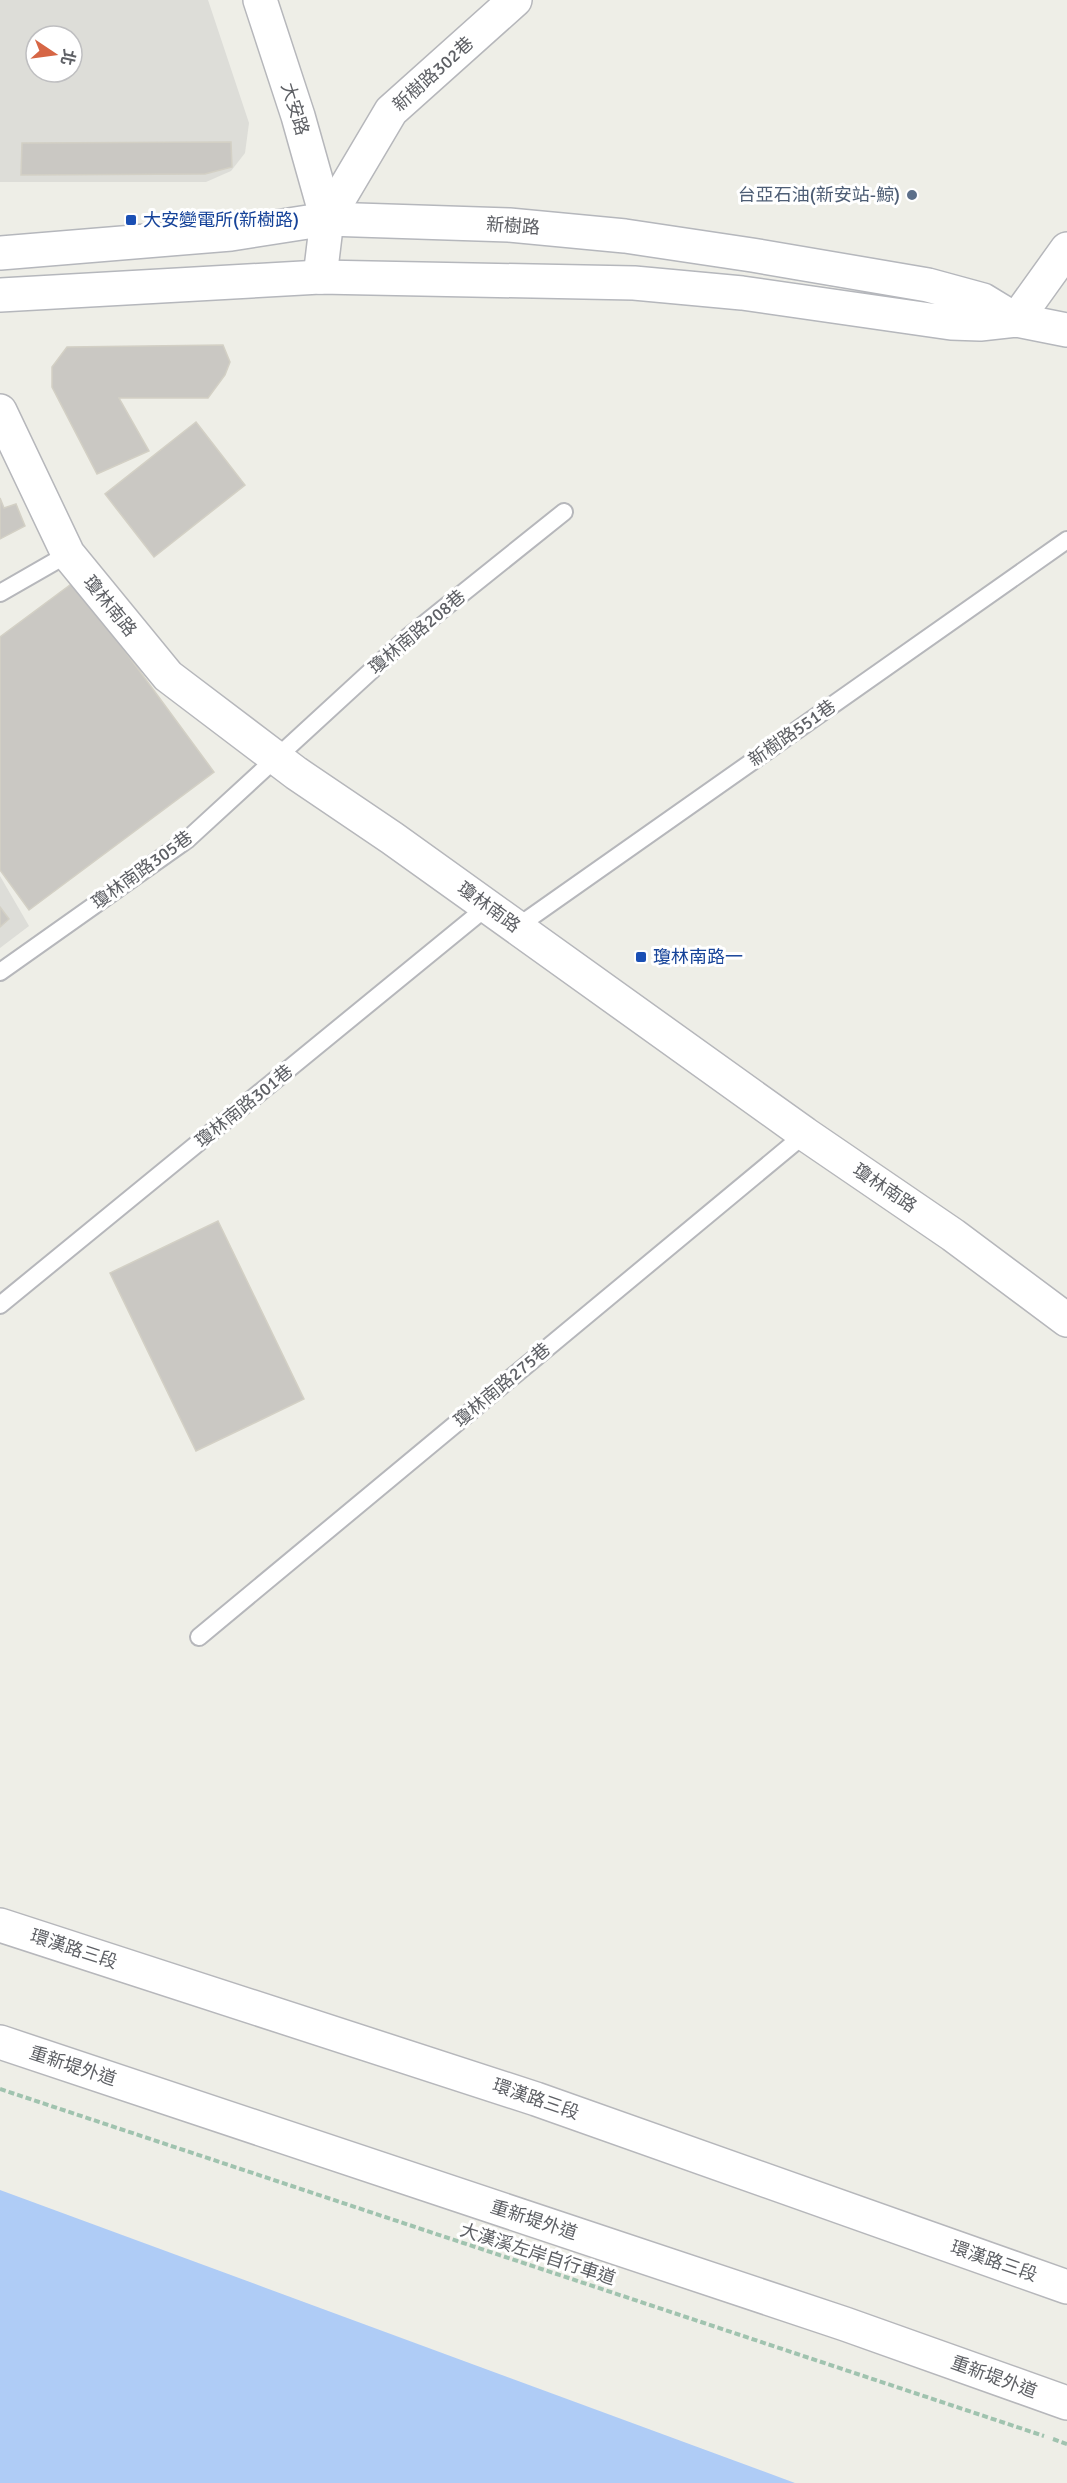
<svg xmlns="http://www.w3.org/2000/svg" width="1067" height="2483" font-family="Signika,'Noto Sans TC',sans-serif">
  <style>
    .industrial { fill: #ddddd8; fill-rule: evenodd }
    .water { fill: #afccf6 }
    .building { fill: #cac8c3; stroke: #d3d0c5; stroke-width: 1.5 }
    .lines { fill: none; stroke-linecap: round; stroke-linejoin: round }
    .service-casing { stroke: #b6b7bb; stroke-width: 20 }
    .minor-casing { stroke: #b6b7bb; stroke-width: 36 }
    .tertiary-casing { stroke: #b6b7bb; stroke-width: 36 }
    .secondary-casing { stroke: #b5b7bc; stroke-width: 36 }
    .path { stroke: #a0c3af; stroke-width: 4; stroke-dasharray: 6 3; stroke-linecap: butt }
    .service { stroke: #fff; stroke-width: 16 }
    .minor { stroke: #fff; stroke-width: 33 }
    .tertiary { stroke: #fff; stroke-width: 33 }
    .secondary { stroke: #fff; stroke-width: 33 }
    .service-dot { fill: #5c6f8a; stroke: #fff; stroke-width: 2 }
    .transit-dot { fill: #1a4fb4; stroke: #fff; stroke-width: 2 }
    .labels { text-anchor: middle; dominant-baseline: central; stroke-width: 6; stroke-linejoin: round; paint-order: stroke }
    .street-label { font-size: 18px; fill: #5e6065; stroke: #fff }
    .service-label { font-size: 18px; fill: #4e5e75; stroke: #fff; text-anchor: end }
    .transit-label { font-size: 18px; fill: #164399; stroke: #fff; text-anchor: start }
  </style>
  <rect width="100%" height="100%" fill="#eeeee7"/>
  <path class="industrial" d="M0,0h208l41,123 -4,30 -14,18 -25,11h-206zM36,36h36v36h-36z
    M0,876l29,50 -29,22z"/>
  <path class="water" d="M0,2190l795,293h-795z"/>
  <path class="building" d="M231,142l1,25 -27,7 -184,1 1,-32z
    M223,345l7,17 -5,13 -17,23h-89l30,53 -52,23 -45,-87v-20l15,-20z
    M196,422l49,63 -91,72 -49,-63z
    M0,498l4,10 12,-4 9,22 -25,13z
    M74,582l140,190 -185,138 -29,-40v-233z
    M0,907l9,12 -9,8z
    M218,1221l86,178 -108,52 -86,-178z"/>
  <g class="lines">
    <defs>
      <path id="service" d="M0,593l68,-39
        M517,927l550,-387
        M0,972l188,-133 220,-202 156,-125
        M0,1305l488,-399
        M199,1637l606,-503"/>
      <path id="minor" d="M327,219l64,-108 124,-111
        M0,411l68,143 100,122 128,97 96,65 413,296 148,101 114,85"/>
      <path id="tertiary" d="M260,0l38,116 29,103 -7,58
        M1016,320l51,-71
        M0,1925l536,174 531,188
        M0,2042l845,282 222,79"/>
      <path id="secondary" d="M0,253l231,-19 96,-15 182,6 116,11 127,19 176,30 55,15 33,20
        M0,295l320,-18 314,6 108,10 209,30 29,1 36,-4 51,10"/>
    </defs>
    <use href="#service" class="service-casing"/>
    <use href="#minor" class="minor-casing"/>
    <use href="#tertiary" class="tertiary-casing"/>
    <use href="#secondary" class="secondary-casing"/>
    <path class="path" d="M0,2089l1044,347
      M1053,2439l14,5"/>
    <use href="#service" class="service"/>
    <use href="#minor" class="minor"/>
    <use href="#tertiary" class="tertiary"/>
    <use href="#secondary" class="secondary"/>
  </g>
  <circle class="service-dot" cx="912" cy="195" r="6"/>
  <g class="transit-dot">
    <rect x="125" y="214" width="12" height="12" rx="3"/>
    <rect x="635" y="951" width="12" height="12" rx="3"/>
  </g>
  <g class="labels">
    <g class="street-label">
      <text transform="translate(433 74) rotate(-42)">新樹路302巷</text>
      <text transform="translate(295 109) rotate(73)">大安路</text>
      <text transform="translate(513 226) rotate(4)">新樹路</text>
      <text transform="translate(110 606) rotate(51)">瓊林南路</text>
      <text transform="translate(417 632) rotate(-40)">瓊林南路208巷</text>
      <text transform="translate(792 733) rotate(-35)">新樹路551巷</text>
      <text transform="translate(142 870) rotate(-36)">瓊林南路305巷</text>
      <text transform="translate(489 907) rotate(36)">瓊林南路</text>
      <text transform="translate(244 1106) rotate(-39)">瓊林南路301巷</text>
      <text transform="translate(885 1188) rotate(34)">瓊林南路</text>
      <text transform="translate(502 1385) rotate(-40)">瓊林南路275巷</text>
      <text transform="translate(74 1949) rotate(18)">環漢路三段</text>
      <text transform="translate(73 2066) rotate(18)">重新堤外道</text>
      <text transform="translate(536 2099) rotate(19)">環漢路三段</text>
      <text transform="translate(534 2220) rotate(18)">重新堤外道</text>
      <text transform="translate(538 2254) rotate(18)">大漢溪左岸自行車道</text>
      <text transform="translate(994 2261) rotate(19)">環漢路三段</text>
      <text transform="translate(994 2377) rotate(20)">重新堤外道</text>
    </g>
    <g class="service-label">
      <text x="900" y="195">台亞石油(新安站-鯨)</text>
    </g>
    <g class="transit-label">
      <text x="143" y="220">大安變電所(新樹路)</text>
      <text x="653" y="957">瓊林南路一</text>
    </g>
  </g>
  <g transform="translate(54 54) rotate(103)"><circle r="28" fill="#ffffff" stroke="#bfbfc1" stroke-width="1.5"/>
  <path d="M0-4.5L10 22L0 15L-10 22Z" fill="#d66645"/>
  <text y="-9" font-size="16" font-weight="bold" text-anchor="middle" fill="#5e6065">北</text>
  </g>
</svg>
